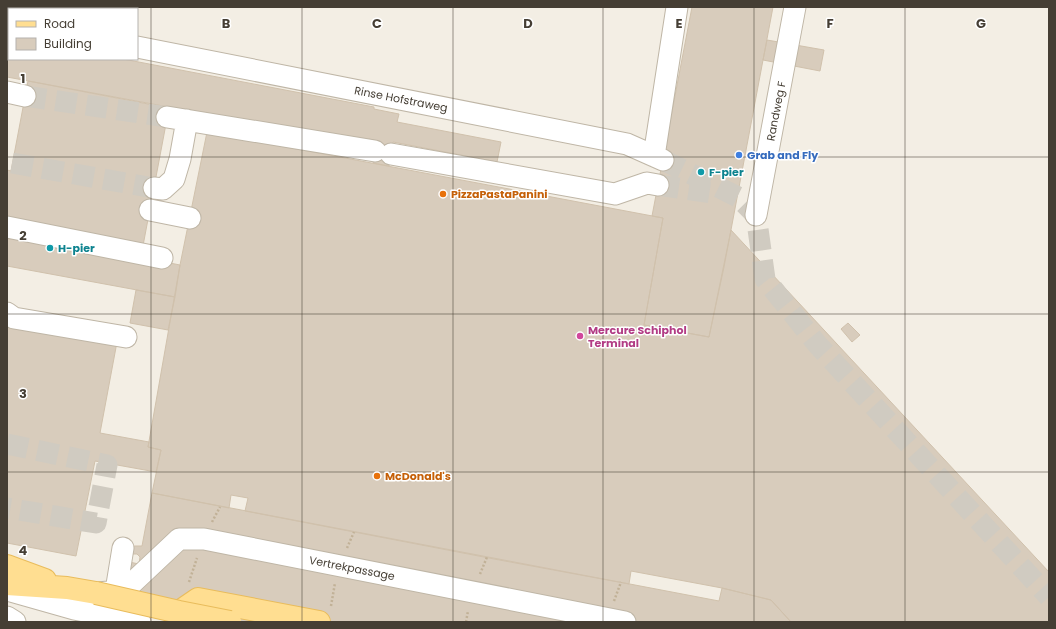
<svg xmlns="http://www.w3.org/2000/svg" width="1056" height="629" font-family="Poppins,sans-serif">
  <style>
    .building { fill: #d8ccbc; stroke: #d0c1ac }
    .lines { fill: none; stroke-linecap: round; stroke-linejoin: round }
    .minor-tunnel { stroke: #d0cbc1; stroke-width: 21; stroke-dasharray: 21 10; stroke-linecap: butt }
    .minor-casing { stroke: #bfb6a6; stroke-width: 23 }
    .major-casing { stroke: #e9bc5c; stroke-width: 24 }
    .path { stroke: #c1b197; stroke-width: 2.5; stroke-dasharray: 2 2; stroke-linecap: butt }
    .minor { stroke: #fff; stroke-width: 21 }
    .major { stroke: #ffde91; stroke-width: 22 }
    .major-bridge-casing { stroke: #e9bc5c; stroke-width: 24; stroke-linecap: butt }
    .major-bridge { stroke: #ffde91; stroke-width: 22 }
    .grid { fill: none; stroke: #453e34; stroke-width: 1; stroke-opacity: 0.55 }
    .shop-dot { fill: #3f7fe0; stroke: #fff; stroke-width: 1.5 }
    .culture-dot { fill: #0f9aa8; stroke: #fff; stroke-width: 1.5 }
    .food-dot { fill: #e8710a; stroke: #fff; stroke-width: 1.5 }
    .hotel-dot { fill: #d1479c; stroke: #fff; stroke-width: 1.5 }
    .labels { text-anchor: middle; dominant-baseline: central; stroke-width: 3; stroke-linejoin: round; paint-order: stroke }
    .street-label { font-size: 11px; fill: #453e34; stroke: #fff }
    .shop-label { font-size: 11px; font-weight: bold; fill: #366cbe; stroke: #fff; text-anchor: start }
    .culture-label { font-size: 11px; font-weight: bold; fill: #0d838f; stroke: #fff; text-anchor: start }
    .food-label { font-size: 11px; font-weight: bold; fill: #c56008; stroke: #fff; text-anchor: start }
    .hotel-label { font-size: 11px; font-weight: bold; fill: #b23c85; stroke: #fff; text-anchor: start }
    .grid-label { font-size: 13px; text-anchor: middle; font-weight: bold; fill: #453e34; stroke: #fff; stroke-width: 3; stroke-linejoin: round; paint-order: stroke }
  </style>
  <rect width="100%" height="100%" fill="#f3eee4"/>
  <path class="building" d="M692,7h81l-49,260 -15,70 -65,-12 19,-107 -11,-2z
    M7,37h2v22h114l251,48v2l25,5 -2,8 104,20 -4,20 -104,-20 -4,24 -16,-3 4,-22 -8,-2 -1,5 -361,-67z
    M767,40l57,10 -4,21 -57,-11z
    M28,81l141,27 -27,143 -135,-25v-56l4,1z
    M207,132l456,86 -19,107 65,12 22,-107 318,342v50h-258l-20,-22 -49,-12 -91,-17 -2,13 -135,-25 -249,-48 3,-13 -17,-3 -2,13 -77,-15 9,-43 -13,-3 32,-182z
    M7,231l173,34 -5,32 -168,-31z
    M136,290l39,7 -7,33 -38,-7z
    M7,321l110,21 -17,91 49,9 -1,5 13,3 -5,22 -61,-11 -19,95 -69,-13z
    M848,323l12,12 -8,7 -11,-13z
    M152,493l567,108 3,-13 49,12 20,22h-607l-64,-12 9,-48 10,2 1,-7 -3,-3h-6l2,-8h9z"/>
  <g class="lines">
    <path class="minor-tunnel" d="M25,96l142,21
      M663,160l75,37 18,18 9,64 52,65 232,253
      M12,163l142,25
      M658,185l61,9
      M7,444l100,21 -11,58 -89,-15"/>
    <defs>
      <path id="minor" d="M7,21l2,1
        M137,47l490,97 36,16
        M7,92l18,4
        M167,117l208,34
        M391,154l224,40 32,-11 11,2
        M654,156l23,-149
        M154,188l9,1 11,-10 6,-20 7,-39
        M150,210l40,8
        M756,215l39,-208
        M7,227l155,31
        M7,313l7,5 112,19
        M7,590l67,19 66,13
        M98,593l21,-2 9,-4 51,-48h25l421,83
        M114,603l9,-55
        M7,617l8,5"/>
      <path id="major" d="M7,566l38,14
        M7,584l60,4 29,5
        M179,612l19,-13 121,23"/>
    </defs>
    <use href="#minor" class="minor-casing"/>
    <use href="#major" class="major-casing"/>
    <path class="path" d="M212,522l8,-15
      M347,548l7,-16
      M480,574l7,-17
      M189,582l8,-24
      M614,601l7,-19
      M331,606l4,-23
      M466,622l2,-11"/>
    <use href="#minor" class="minor"/>
    <use href="#major" class="major"/>
    <defs>
      <path id="major-bridge" d="M96,593l83,19 51,10"/>
    </defs>
    <use href="#major-bridge" class="major-bridge-casing"/>
    <use href="#major-bridge" class="major-bridge"/>
  </g>
  <path class="grid" d="M151,7v615M302,7v615M453,7v615M603,7v615M754,7v615M905,7v615M7,157h1042M7,314h1042M7,472h1042"/>
  <circle class="shop-dot" cx="739" cy="155" r="4"/>
  <g class="culture-dot">
    <circle cx="701" cy="172" r="4"/>
    <circle cx="50" cy="248" r="4"/>
  </g>
  <g class="food-dot">
    <circle cx="443" cy="194" r="4"/>
    <circle cx="377" cy="476" r="4"/>
  </g>
  <circle class="hotel-dot" cx="580" cy="336" r="4"/>
  <g class="labels">
    <g class="street-label">
      <text transform="translate(401 99) rotate(11)">Rinse Hofstraweg</text>
      <text transform="translate(776 111) rotate(-79)">Randweg F</text>
      <text transform="translate(352 568) rotate(11)">Vertrekpassage</text>
    </g>
    <g class="shop-label">
      <text x="747" y="155">Grab and Fly</text>
    </g>
    <g class="culture-label">
      <text x="709" y="172">F-pier</text>
      <text x="58" y="248">H-pier</text>
    </g>
    <g class="food-label">
      <text x="451" y="194">PizzaPastaPanini</text>
      <text x="385" y="476">McDonald's</text>
    </g>
    <g class="hotel-label">
      <text x="588" y="330">Mercure Schiphol<tspan x="588" dy="13">Terminal</tspan></text>
    </g>
  </g>
  <g class="grid-label">
    <text x="226" y="28">B</text>
    <text x="377" y="28">C</text>
    <text x="528" y="28">D</text>
    <text x="679" y="28">E</text>
    <text x="830" y="28">F</text>
    <text x="981" y="28">G</text>
    <text x="23" y="83">1</text>
    <text x="23" y="240">2</text>
    <text x="23" y="398">3</text>
    <text x="23" y="555">4</text>
  </g>
  <rect width="1056" height="629" fill="none" stroke="#453e34" stroke-width="16"/>
  <rect x="8" y="8" width="130" height="52" fill="#ffffff" stroke="#b5b2ae"/>
  <rect x="16" y="21" width="20" height="6" fill="#ffde91" stroke="#b5b2ae"/>
  <text x="44" y="28" font-size="12" fill="#453e34">Road</text>
  <rect x="16" y="38" width="20" height="12" fill="#d8ccbc" stroke="#b5b2ae"/>
  <text x="44" y="48" font-size="12" fill="#453e34">Building</text>
</svg>
